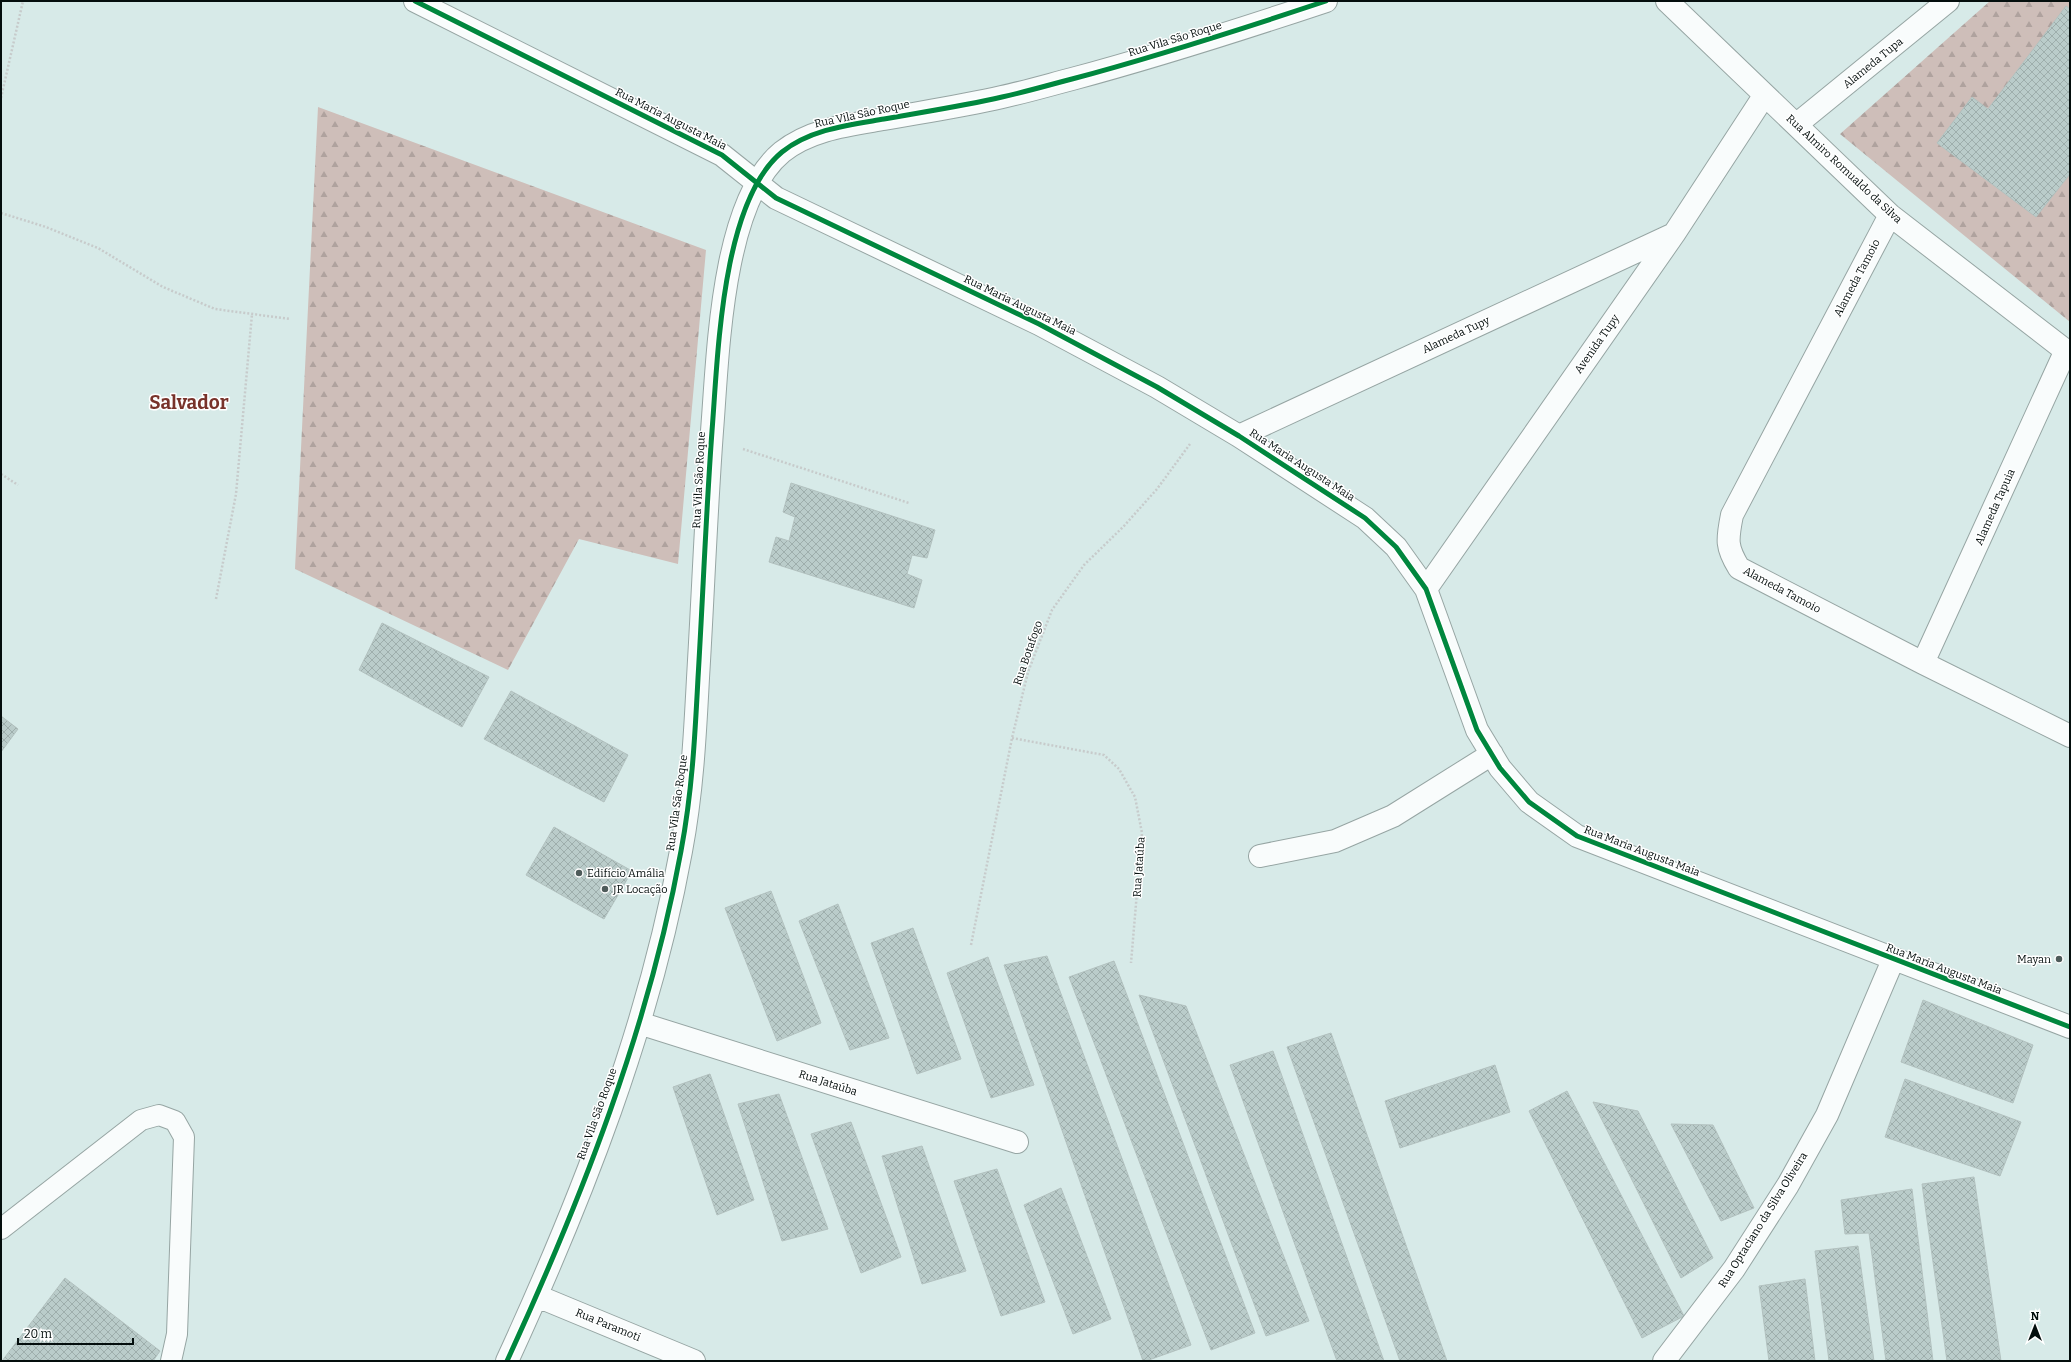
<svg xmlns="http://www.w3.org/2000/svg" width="2071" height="1362" font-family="Bitter,serif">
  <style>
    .forest { fill: url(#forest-firs) }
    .building { fill: url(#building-cross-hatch); stroke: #b2c1bf }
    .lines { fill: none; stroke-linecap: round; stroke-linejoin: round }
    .service-casing { stroke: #96a5a3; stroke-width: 22 }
    .minor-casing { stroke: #96a5a3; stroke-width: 24 }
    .path { stroke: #c7cbcb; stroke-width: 2.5; stroke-dasharray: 2 2; stroke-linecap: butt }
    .service { stroke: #f9fcfc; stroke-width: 20 }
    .minor { stroke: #f9fcfc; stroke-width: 22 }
    .cycleway-casing { stroke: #fff; stroke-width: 8 }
    .cycleway { stroke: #00873e; stroke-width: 5 }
    .poi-dot { fill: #4e5b5a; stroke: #fff; stroke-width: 1.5 }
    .labels { text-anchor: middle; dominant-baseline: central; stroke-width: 3; stroke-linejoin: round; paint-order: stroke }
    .street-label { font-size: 11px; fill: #040e0d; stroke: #fff }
    .poi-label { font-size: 11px; fill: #040e0d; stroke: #fff; text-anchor: start }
    .town-label { font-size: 19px; font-weight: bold; fill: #78322a; stroke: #fff }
  </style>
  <defs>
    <pattern id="forest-firs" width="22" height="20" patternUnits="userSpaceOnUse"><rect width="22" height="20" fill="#cebeb9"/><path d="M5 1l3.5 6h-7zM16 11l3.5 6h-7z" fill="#afa29e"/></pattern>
    <pattern id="building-cross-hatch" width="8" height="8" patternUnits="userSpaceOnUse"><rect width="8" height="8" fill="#baccca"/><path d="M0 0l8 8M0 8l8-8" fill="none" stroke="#9eaeac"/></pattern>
  </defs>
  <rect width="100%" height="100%" fill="#d7eae8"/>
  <path class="forest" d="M1990,1h80v321l-230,-188z
    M318,107l388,143 -28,314 -99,-25 -71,131 -213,-101z"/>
  <path class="building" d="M2066,6l4,3v165l-34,43 -99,-74 35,-46 16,12z
    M791,483l144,47 -8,28 -15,-3 -5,19 15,6 -8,28 -145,-46 7,-25 13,4 6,-24 -12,-5z
    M382,623l107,54 -27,50 -103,-57z
    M511,691l117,64 -24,47 -120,-63z
    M1,716l17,13 -17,23z
    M554,827l78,44 -28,48 -78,-44z
    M771,891l50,132 -44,18 -52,-133z
    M838,904l51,134 -39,12 -51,-129z
    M913,928l48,131 -44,15 -46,-131z
    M1047,956l144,389 -45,16h-3l-139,-396z
    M988,957l46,128 -43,13 -44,-125z
    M1114,961l141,372 -44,17 -142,-373z
    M1139,995l47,11 123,315 -43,15z
    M1923,1000l110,45 -20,58 -112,-41z
    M1331,1033l116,328h-47l-113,-314z
    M1273,1051l111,310h-47l-107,-296z
    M1495,1065l15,47 -110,36 -15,-47z
    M710,1074l44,126 -37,15 -44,-128z
    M1905,1079l116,43 -21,54 -115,-39z
    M1567,1091l117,225 -42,22 -113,-227z
    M779,1094l49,135 -46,12 -44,-137z
    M1593,1102l45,9 75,147 -32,20z
    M851,1122l50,135 -40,16 -50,-139z
    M1671,1124l42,1 41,83 -33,13z
    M922,1146l44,125 -44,13 -40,-128z
    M997,1169l48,133 -44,14 -47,-135z
    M1974,1177l27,184h-54l-25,-177z
    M1061,1188l50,131 -38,15 -49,-129z
    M1912,1189l21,172h-47l-17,-128 -24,1 -4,-34z
    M1858,1246l16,115h-45l-14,-110z
    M65,1278l95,73 -7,10h-151z
    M1805,1279l10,82h-46l-10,-75z"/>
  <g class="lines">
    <defs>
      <path id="service" d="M1,1229l140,-109 18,-5 16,6 9,16 -7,197 -6,27"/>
      <path id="minor" d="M415,1l307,154 54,43 263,126 118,63 82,49 126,82 31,29 30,42 51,141 23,38 29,34 48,34 493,191
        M1667,1l223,214 180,139
        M1797,124l151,-123
        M1890,215l-158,300c-5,25 -6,32 7,53l184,95 147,73
        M1239,436l435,-202
        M1426,589l248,-355 90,-138
        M1923,663l143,-313
        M1260,856l75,-15 58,-25 99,-62
        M639,1023l378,119
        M537,1296l157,65
        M507,1361c75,-163 142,-334 174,-510 11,-58 14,-115 17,-173 5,-83 8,-165 14,-247 6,-74 9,-229 70,-279 29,-23 67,-27 102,-33 39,-7 79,-13 118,-22 23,-5 47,-12 70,-18 86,-23 170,-50 254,-78
        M1664,1361l70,-92 54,-84 39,-70 66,-155"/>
    </defs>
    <use href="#service" class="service-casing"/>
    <use href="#minor" class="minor-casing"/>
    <path class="path" d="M1,98l22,-97
      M1,213l45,14 52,21 65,39 52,22 75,10
      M743,449l166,54
      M1,474l17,11
      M216,599l20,-105 16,-180
      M1012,738l92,17 15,14 16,28 7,36 -11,130
      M971,945l41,-207 16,-66 24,-62 32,-45 40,-39 33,-37 33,-45"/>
    <use href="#service" class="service"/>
    <use href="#minor" class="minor"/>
    <defs>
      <path id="cycleway" d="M415,1l307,154 54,43 263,126 118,63 82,49 126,82 31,29 30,42 51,141 23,38 29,34 48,34 493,191
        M507,1361c75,-163 142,-334 174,-510 11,-58 14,-115 17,-173 5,-83 8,-165 14,-247 6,-74 9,-229 70,-279 29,-23 67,-27 102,-33 39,-7 79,-13 118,-22 23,-5 47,-12 70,-18 86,-23 170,-50 254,-78"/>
    </defs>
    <use href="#cycleway" class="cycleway-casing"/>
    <use href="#cycleway" class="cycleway"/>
  </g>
  <g class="poi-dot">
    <circle cx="579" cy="873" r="4"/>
    <circle cx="605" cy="889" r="4"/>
    <circle cx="2059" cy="959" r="4"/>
  </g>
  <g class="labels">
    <g class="street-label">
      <text transform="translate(1175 39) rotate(-17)">Rua Vila São Roque</text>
      <text transform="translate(1873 63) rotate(-39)">Alameda Tupa</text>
      <text transform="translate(862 114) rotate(-12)">Rua Vila São Roque</text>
      <text transform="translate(671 119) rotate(27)">Rua Maria Augusta Maia</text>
      <text transform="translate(1844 169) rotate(43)">Rua Almiro Romualdo da Silva</text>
      <text transform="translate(1857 278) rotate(-62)">Alameda Tamoio</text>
      <text transform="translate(1020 305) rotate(26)">Rua Maria Augusta Maia</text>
      <text transform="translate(1456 335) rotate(-25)">Alameda Tupy</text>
      <text transform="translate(1597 344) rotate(-55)">Avenida Tupy</text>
      <text transform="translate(1302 465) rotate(33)">Rua Maria Augusta Maia</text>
      <text transform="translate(699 480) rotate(-87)">Rua Vila São Roque</text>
      <text transform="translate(1995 507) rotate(-66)">Alameda Tapuia</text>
      <text transform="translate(1782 590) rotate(28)">Alameda Tamoio</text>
      <text transform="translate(1028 653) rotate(-71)">Rua Botafogo</text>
      <text transform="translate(677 803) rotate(-82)">Rua Vila São Roque</text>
      <text transform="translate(1642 851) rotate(21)">Rua Maria Augusta Maia</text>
      <text transform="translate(1139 867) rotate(-86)">Rua Jataúba</text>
      <text transform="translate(1944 969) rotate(21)">Rua Maria Augusta Maia</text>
      <text transform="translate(828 1083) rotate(18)">Rua Jataúba</text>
      <text transform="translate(597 1114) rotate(-70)">Rua Vila São Roque</text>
      <text transform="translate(1763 1220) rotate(-58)">Rua Optaciano da Silva Oliveira</text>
      <text transform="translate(608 1325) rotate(22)">Rua Paramoti</text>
    </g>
    <g class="poi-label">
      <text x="587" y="873">Edifício Amália</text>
      <text x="613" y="889">JR Locação</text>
      <text x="2051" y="959" text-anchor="end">Mayan</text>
    </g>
    <g class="town-label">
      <text x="189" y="402">Salvador</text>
    </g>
  </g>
  <rect width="2071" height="1362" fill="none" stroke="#040e0d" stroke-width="4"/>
  <g transform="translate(2035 1326)" stroke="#ffffff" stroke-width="3" paint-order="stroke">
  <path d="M0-3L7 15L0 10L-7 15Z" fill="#040e0d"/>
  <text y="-6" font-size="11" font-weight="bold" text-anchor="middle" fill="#040e0d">N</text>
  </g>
  <path d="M18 1338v6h115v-6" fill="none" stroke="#040e0d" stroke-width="2"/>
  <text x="24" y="1338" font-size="12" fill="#040e0d" stroke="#ffffff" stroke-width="3" paint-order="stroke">20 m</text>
</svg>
